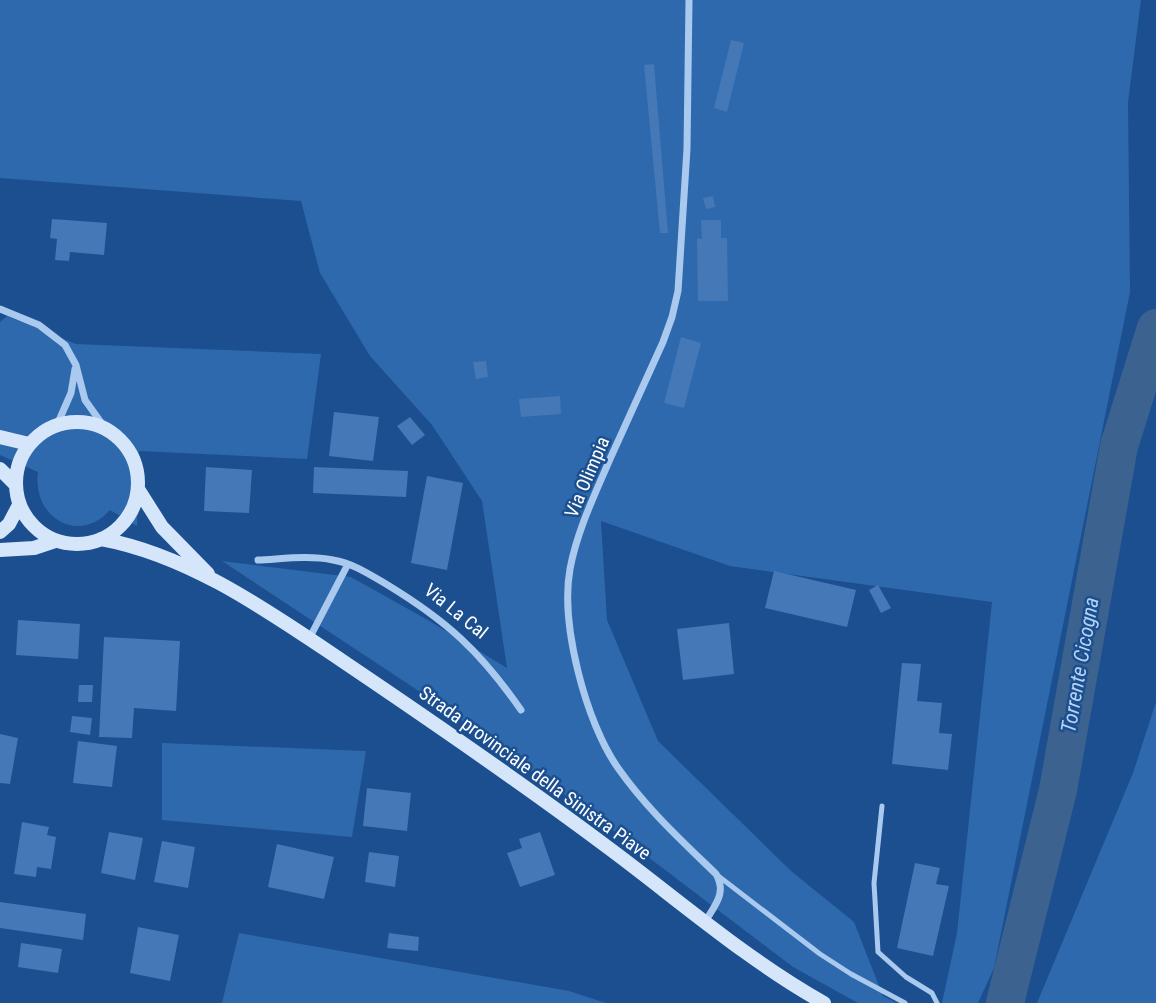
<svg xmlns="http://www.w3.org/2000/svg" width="1156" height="1003" font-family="'Roboto Condensed',sans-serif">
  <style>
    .green { fill: #2e69ad }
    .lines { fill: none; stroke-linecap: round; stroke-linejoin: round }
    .river { stroke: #3c6290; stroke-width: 38 }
    .building { fill: #4478b7 }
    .lane { stroke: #a9c9ee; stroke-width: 5 }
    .street { stroke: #a9c9ee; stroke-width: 7 }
    .secondary { stroke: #d6e6fa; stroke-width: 14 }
    .labels { text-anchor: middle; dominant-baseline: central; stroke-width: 5; stroke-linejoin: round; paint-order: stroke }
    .street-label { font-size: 19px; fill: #fff; stroke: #1b4f8f }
    .water-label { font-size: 21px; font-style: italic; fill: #b5d3f5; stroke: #1b4f8f }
  </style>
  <rect width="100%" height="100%" fill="#1b4f8f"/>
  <path class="green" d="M0,0h1141l-13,102 2,190 -136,676 -16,35h-36l15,-70 35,-331 -262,-36 -129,-45 6,99 51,121 133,130 63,51 29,74 14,7h-39l-65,-36 -199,-151 -154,-111 -218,-144 129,16 75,42 81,49 -25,-167 -50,-76 -62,-69 -50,-83 -19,-72 -301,-23z
    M7,316l69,28 245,10 -14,105 -168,-8 -2,75 -27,-16c-31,35 -78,8 -72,-38l-38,-17v-133z
    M1156,702v301h-119l96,-230z
    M162,743l204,8 -14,86 -190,-17z
    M239,933l330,58 37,12h-384z"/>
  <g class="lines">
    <path class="river" d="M1005,1003l53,-213 61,-344 37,-118"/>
  </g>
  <path class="building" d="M731,40l13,3 -17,69 -13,-4z
    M654,64l14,169h-8l-16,-168z
    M713,196l2,11 -9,2 -3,-11z
    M52,219l55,4 -3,32 -34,-3 -1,9 -14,-1 2,-21 -7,-1z
    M701,220h20v18h6l1,63h-30l-1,-63 5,1z
    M681,337l20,6 -17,65 -20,-5z
    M486,361l2,16 -12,2 -3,-17z
    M560,396l1,18 -40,3 -2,-18z
    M334,412l45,5 -6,44 -44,-5z
    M410,417l15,18 -13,10 -15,-19z
    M206,467l46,3 -3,43 -45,-2z
    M314,467l94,4 -2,26 -93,-4z
    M427,476l36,7 -16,87 -36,-7z
    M774,571l82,19 -9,37 -82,-19z
    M878,585l13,23 -10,5 -12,-23z
    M18,620l62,4 -2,35 -62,-4z
    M729,623l5,51 -51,6 -6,-51z
    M104,637l76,4 -4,70 -42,-3 -2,30 -33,-1z
    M902,663l19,1 -4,37 25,2 -3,30 13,1 -4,36 -56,-6z
    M79,685h14l-1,17h-14z
    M72,716l20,2 -2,17 -20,-3z
    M0,734l18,4 -8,46 -10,-1z
    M78,741l39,5 -5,41 -39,-4z
    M367,788l44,5 -4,38 -44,-5z
    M22,822l27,5 -2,8 9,2 -5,32 -14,-2 -1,10 -22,-3z
    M109,832l34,6 -8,42 -34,-7z
    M540,832l15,43 -35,12 -13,-34 15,-5 -3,-9z
    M162,841l33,6 -7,41 -34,-6z
    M277,844l57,13 -10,42 -56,-12z
    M369,852l30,4 -4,31 -30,-5z
    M915,863l25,5 -4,16 13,2 -16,70 -36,-8z
    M0,902l86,12 -3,26 -83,-12z
    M138,927l41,8 -9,46 -40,-8z
    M389,933l30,4 -1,14 -31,-3z
    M21,943l41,6 -4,24 -40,-6z"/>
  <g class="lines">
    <path class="lane" d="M882,806l-8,77 4,69 28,25 26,16 5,10
      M717,875l103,79 31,20 54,29"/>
    <path class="street" d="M689,0l-2,149 -9,142 -6,26 -9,25c-18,39 -35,78 -53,117 -15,35 -33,72 -40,110 -10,55 16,154 48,199 28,40 63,72 98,106 11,19 -1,31 -11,48
      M0,309l39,16 26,20 11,20 9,35 20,28
      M57,425l14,-32 4,-24
      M258,560c24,-1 51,-5 75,0 19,3 36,14 53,24 61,37 94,67 135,126
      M309,639l39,-75"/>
    <path class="secondary" d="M16 483a61 61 0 1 1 122 0a61 61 0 1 1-122 0Z
      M0,437l29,7
      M0,469l15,15
      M138,489l24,38 46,47
      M0,532l9,-8 10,-19
      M101,539c88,16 167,72 240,121 92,62 184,125 273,192 68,51 135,109 210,151
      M0,550l34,-2 21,-7"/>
  </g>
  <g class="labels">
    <g class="street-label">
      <text transform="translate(587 477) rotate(-67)">Via Olimpia</text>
      <text transform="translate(456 611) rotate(39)">Via La Cal</text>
      <text transform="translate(535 773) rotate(36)">Strada provinciale della Sinistra Piave</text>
    </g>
    <g class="water-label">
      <text transform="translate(1080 665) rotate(-80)">Torrente Cicogna</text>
    </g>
  </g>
</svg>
